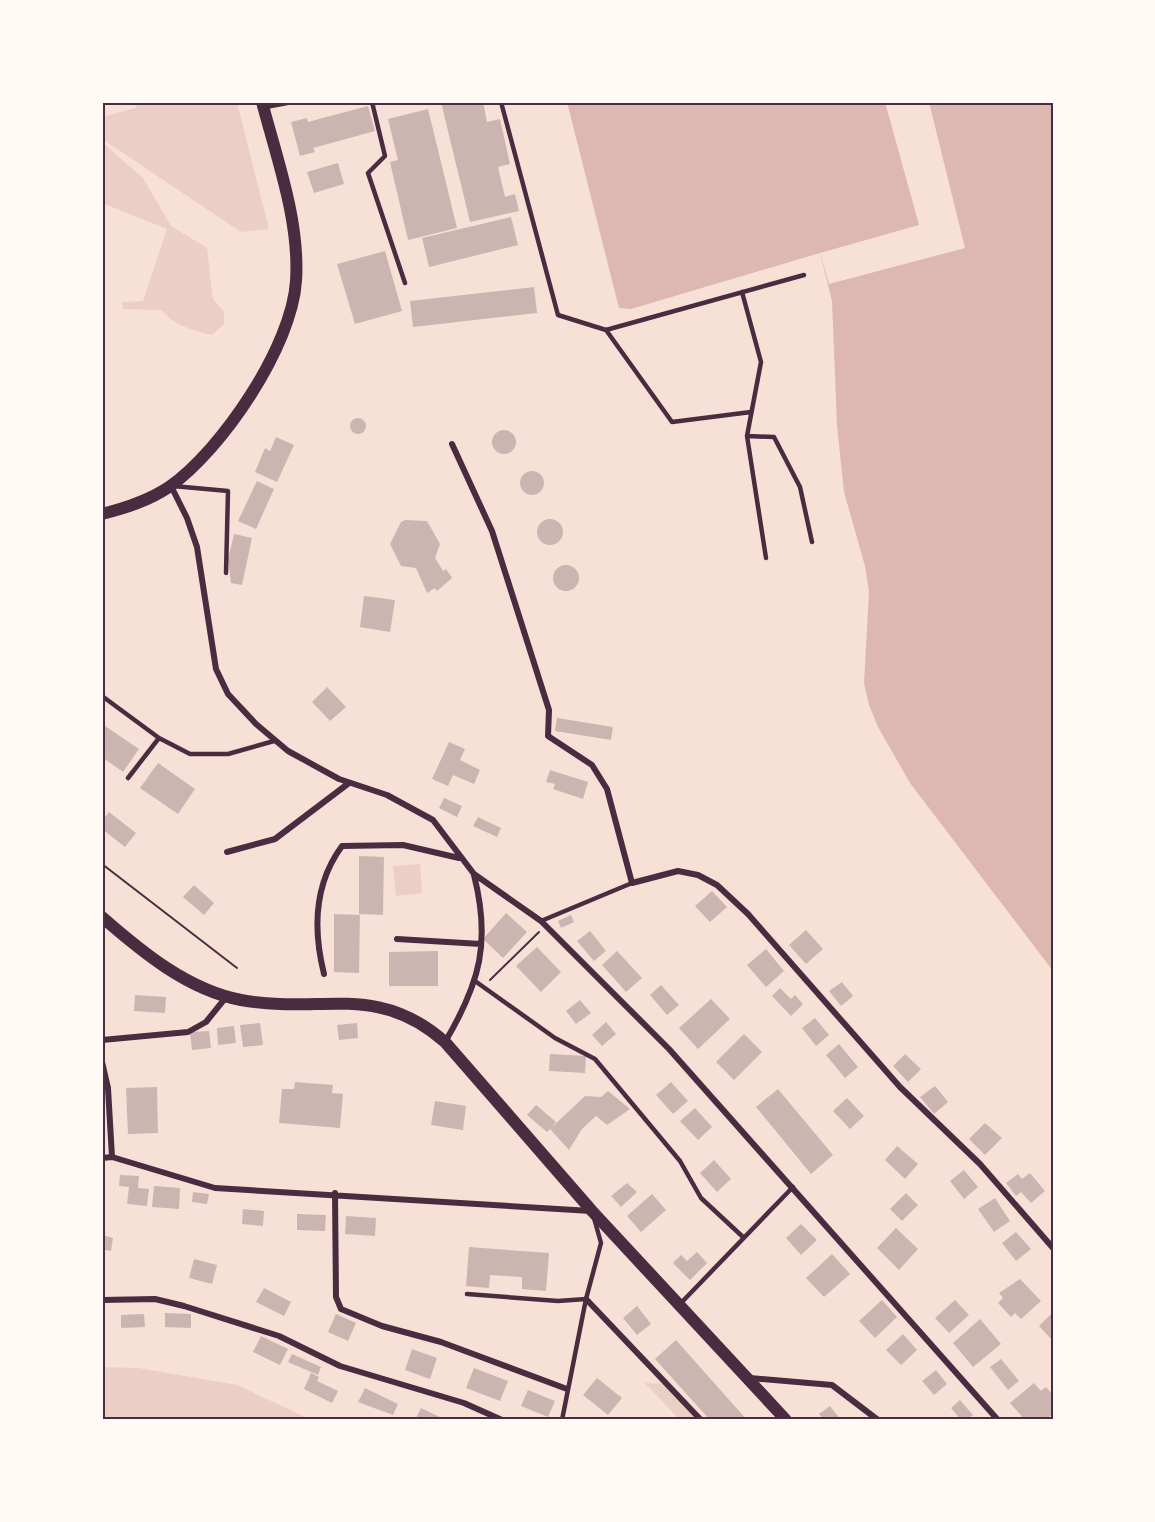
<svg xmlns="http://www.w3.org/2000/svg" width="1155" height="1522" font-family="'Exo 2',sans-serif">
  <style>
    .green { fill: #ebcfc5 }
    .water { fill: #dcb8b0 }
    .pier { fill: #f7e1d7 }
    .building { fill: #ccb4b1 }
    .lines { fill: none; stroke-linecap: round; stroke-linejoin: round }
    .path { stroke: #4a2c40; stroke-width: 2 }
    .service { stroke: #4a2c40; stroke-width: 4.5 }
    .minor { stroke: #4a2c40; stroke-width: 6 }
    .secondary { stroke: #4a2c40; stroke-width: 12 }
    .neatline { fill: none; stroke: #4a2c40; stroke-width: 2 }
  </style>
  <rect width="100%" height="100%" fill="#f7e1d7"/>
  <path class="green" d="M136,102h101l32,127 -28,3 -139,-93v-20l3,-3 31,-8z
    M102,142l41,36 28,48 36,22 6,51 11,13v12l-12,11c-17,-4 -40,-10 -50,-25l-39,-1 -1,-7 21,-1 24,-72 -65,-26z
    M420,864l2,29 -26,3 -3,-30z
    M102,1367l37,1 98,17 75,35h-210z
    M645,1383l22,1 34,36h-21z"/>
  <path class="water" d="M567,102h486v869l-143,-188 -32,-56 -9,-22 -5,-22 5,-91 -4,-26 -21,-74 -7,-66 -5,-125 -12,-48 -189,56 -12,-1z"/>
  <path class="pier" d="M885,102h44l36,146 -136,36 -9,-31 99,-28z"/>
  <path class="building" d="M441,102h42l4,20 13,-3 10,45 -12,3 7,30 10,-3 4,17 -49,11z
    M368,106l7,25 -62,17 2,4 -15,4 -9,-34 16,-4 1,4z
    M428,109l29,119 -49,12 -18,-78 8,-2 -10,-41z
    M338,163l6,21 -30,9 -7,-21z
    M511,217l7,28 -89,22 -7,-29z
    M385,251l17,60 -47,13 -18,-60z
    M534,287l3,26 -124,14 -3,-26z
    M350 426a8 8 0 1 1 16 0a8 8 0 1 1-16 0Z
    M492 442a12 12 0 1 1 24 0a12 12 0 1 1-24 0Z
    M276,437l18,8 -17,37 -22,-10 10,-24 5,3z
    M520 483a12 12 0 1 1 24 0a12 12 0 1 1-24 0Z
    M257,481l17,8 -18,40 -18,-8z
    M537 532a13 13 0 1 1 26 0a13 13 0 1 1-26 0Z
    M405,520l22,1 13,23 -5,14 8,13 3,-2 6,9 -15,13 -2,-3 -8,5 -11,-25 -15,-2 -11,-22 11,-22z
    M234,534l18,4 -10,47 -11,-2 -3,-23z
    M553 578a13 13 0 1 1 26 0a13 13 0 1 1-26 0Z
    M364,596l31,4 -5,32 -30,-5z
    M327,687l19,20 -16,14 -18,-19z
    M557,718l56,9 -2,13 -56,-9z
    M102,724l37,25 -16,23 -21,-15z
    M449,742l16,7 -5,11 20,10 -6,14 -21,-9 -5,11 -16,-7z
    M158,763l37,26 -17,25 -38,-26z
    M550,770l38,12 -5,17 -30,-10 2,-5 -9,-2z
    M444,798l18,8 -5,11 -18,-9z
    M109,812l27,21 -11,14 -23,-18v-8z
    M478,817l23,11 -4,9 -24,-11z
    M359,856l25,1 -1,58 -24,-1z
    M194,885l20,18 -10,12 -21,-18z
    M712,891l15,16 -17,15 -15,-16z
    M506,913l21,19 -24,26 -20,-19z
    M334,914l26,1 -1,58 -25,-1z
    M571,915l3,7 -13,6 -3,-7z
    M806,930l17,19 -17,15 -17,-19z
    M590,931l16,20 -12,10 -17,-20z
    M537,947l24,25 -20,20 -25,-26z
    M766,949l18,22 -18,16 -19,-22z
    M438,951v35h-49v-34z
    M617,951l25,27 -16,14 -24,-27z
    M842,982l11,14 -12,10 -12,-15z
    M661,985l18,20 -12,10 -17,-20z
    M780,988l11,11 4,-4 8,9 -12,12 -19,-20z
    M135,995l31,2 -1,16 -31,-2z
    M711,999l19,20 -32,30 -19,-21z
    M580,1000l11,13 -15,11 -10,-13z
    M815,1018l14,17 -13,11 -14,-18z
    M606,1022l10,12 -14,12 -10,-11z
    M260,1023l3,22 -20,2 -3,-22z
    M357,1023l1,15 -19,2 -2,-15z
    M234,1026l2,17 -18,2 -1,-17z
    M209,1031l2,17 -19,2 -2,-18z
    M744,1034l18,18 -28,28 -18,-18z
    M839,1044l19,23 -13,11 -19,-23z
    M550,1054l36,2 -1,17 -36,-2z
    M905,1054l16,15 -13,13 -15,-16z
    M295,1082l38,3 -1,8 11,1 -3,34 -61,-5 3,-34h12z
    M671,1082l17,19 -15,13 -17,-19z
    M935,1086l13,16 -14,12 -14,-17z
    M157,1087l1,46 -30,1 -2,-46z
    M778,1089l55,66 -22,19 -55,-67z
    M608,1091l22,18 -23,16 -11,-9 -14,13 -13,21 -19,-21 -3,3 -20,-17 9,-10 20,17 -6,7 35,-33 16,1z
    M847,1098l17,18 -14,13 -17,-18z
    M435,1101l31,5 -3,24 -32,-5z
    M695,1108l17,19 -14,13 -18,-19z
    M985,1123l17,15 -17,17 -16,-16z
    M897,1146l21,18 -13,15 -20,-19z
    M714,1160l17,19 -14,13 -17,-19z
    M964,1170l14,17 -14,12 -14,-18z
    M1030,1173l15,18 -14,12 -10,-11 -5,4 -10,-13 12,-9 4,5z
    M120,1175l19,1 -1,12 11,1 -2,17 -20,-2 2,-17 -10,-1z
    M627,1183l10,9 -16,15 -10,-11z
    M154,1186l26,2 -1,21 -27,-2z
    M193,1192l16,2 -2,10 -15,-2z
    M906,1193l12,12 -16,16 -12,-12z
    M652,1194l14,16 -25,22 -14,-16z
    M995,1198l15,23 -16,11 -16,-23z
    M243,1209l21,2 -1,15 -21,-2z
    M297,1214l29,1 -1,16 -28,-1z
    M346,1216l30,2 -1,18 -30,-2z
    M801,1224l16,16 -16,15 -15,-17z
    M896,1228l22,21 -19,21 -22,-22z
    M1016,1232l15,17 -15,12 -14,-18z
    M102,1235l11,3 -2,13 -9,-2z
    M469,1247l80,6 -3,38 -24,-2v-12l-32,-2 -1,13 -23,-2z
    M697,1252l10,11 -17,17 -17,-17 8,-8 6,6z
    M832,1254l18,20 -26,23 -18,-19z
    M194,1259l23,6 -5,19 -23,-6z
    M1020,1279l21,22 -20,18 -6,-6 -4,4 -13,-14 5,-5 -4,-5z
    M264,1288l27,14 -7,14 -28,-14z
    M882,1300l15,17 -22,21 -16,-17z
    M955,1300l14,15 -20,18 -14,-15z
    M637,1306l14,18 -14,11 -14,-17z
    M1053,1312v29l-14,-15z
    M165,1313l26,1v14l-26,-1z
    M144,1314l1,13 -24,1v-13z
    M336,1314l20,9 -8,18 -20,-9z
    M980,1319l21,25 -28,23 -20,-24z
    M903,1334l14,16 -16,15 -15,-15z
    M261,1336l27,13 -8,16 -27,-13z
    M676,1340l71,80h-37l-55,-61z
    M412,1349l25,9 -7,21 -25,-9z
    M292,1354l29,13 -3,8 -30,-13z
    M1001,1359l18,22 -11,9 -18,-23z
    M474,1368l34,13 -8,20 -34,-13z
    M936,1370l11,14 -13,11 -12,-14z
    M311,1373l8,4 -2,4 21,10 -6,12 -28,-14z
    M597,1378l25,20 -14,17 -25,-20z
    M1034,1383l7,8 5,-4 7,8v19l-8,6h-20l-15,-17z
    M365,1388l33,16 -5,11 -35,-13z
    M528,1390l27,11 -7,16 -27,-11z
    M960,1400l13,15 -7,5h-5l-10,-12z
    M830,1406l11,14h-17l-5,-6z
    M421,1408l21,10 -1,2h-26z"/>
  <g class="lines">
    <path class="path" d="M102,864l135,104
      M490,980l49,-48"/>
    <path class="service" d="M372,102l13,54 -17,17 37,110
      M501,102l57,213 48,15 198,-55
      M266,107l26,-5
      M742,292l19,70 -14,74 19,122
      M606,330l66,92 79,-10
      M747,436l27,1 26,50 12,55
      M173,486l55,5 -2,82
      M102,696l57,42
      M128,778l31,-40 31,16h38l46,-13
      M541,921l91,-38
      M475,981l80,57 40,21 85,102 21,37 42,39
      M467,1294l91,7 28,-2
      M680,1304l113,-117
      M562,1420l24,-121 15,-56 -7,-25"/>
    <path class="minor" d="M452,444l40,87 57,179 -1,26 44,29 15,24 25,94 46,-12 20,4 19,10 31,29 152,173 80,77 73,84
      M171,486l16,32 10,29 19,122 12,25 28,30 32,27 51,28 48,16 46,25 41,54 67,47 128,128 329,371
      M227,852l48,-13 74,-56
      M397,939l84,5
      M324,974c-11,-44 -10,-90 18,-128l61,-1 56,13
      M102,1040l86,-8 18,-10 21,-26
      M445,1042c35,-59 46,-100 29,-167
      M102,1062l6,26 4,69
      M102,1158l10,-1 103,31 376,23
      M335,1193l1,104 5,12 41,17 59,16 126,47
      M586,1299l115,121
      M102,1300l53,-1 29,7 95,30 61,30 124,37 38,17
      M750,1378l82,7 46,35"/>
    <path class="secondary" d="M102,514c24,-6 46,-13 67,-27 53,-37 123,-141 127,-206 4,-59 -19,-122 -34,-179
      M102,917c40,35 86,73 139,83 79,15 135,-19 204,42l147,169 194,209"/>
  </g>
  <rect width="1155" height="1522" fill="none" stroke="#fffaf5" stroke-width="207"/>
  <rect x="104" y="104" width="948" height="1314" class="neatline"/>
</svg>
